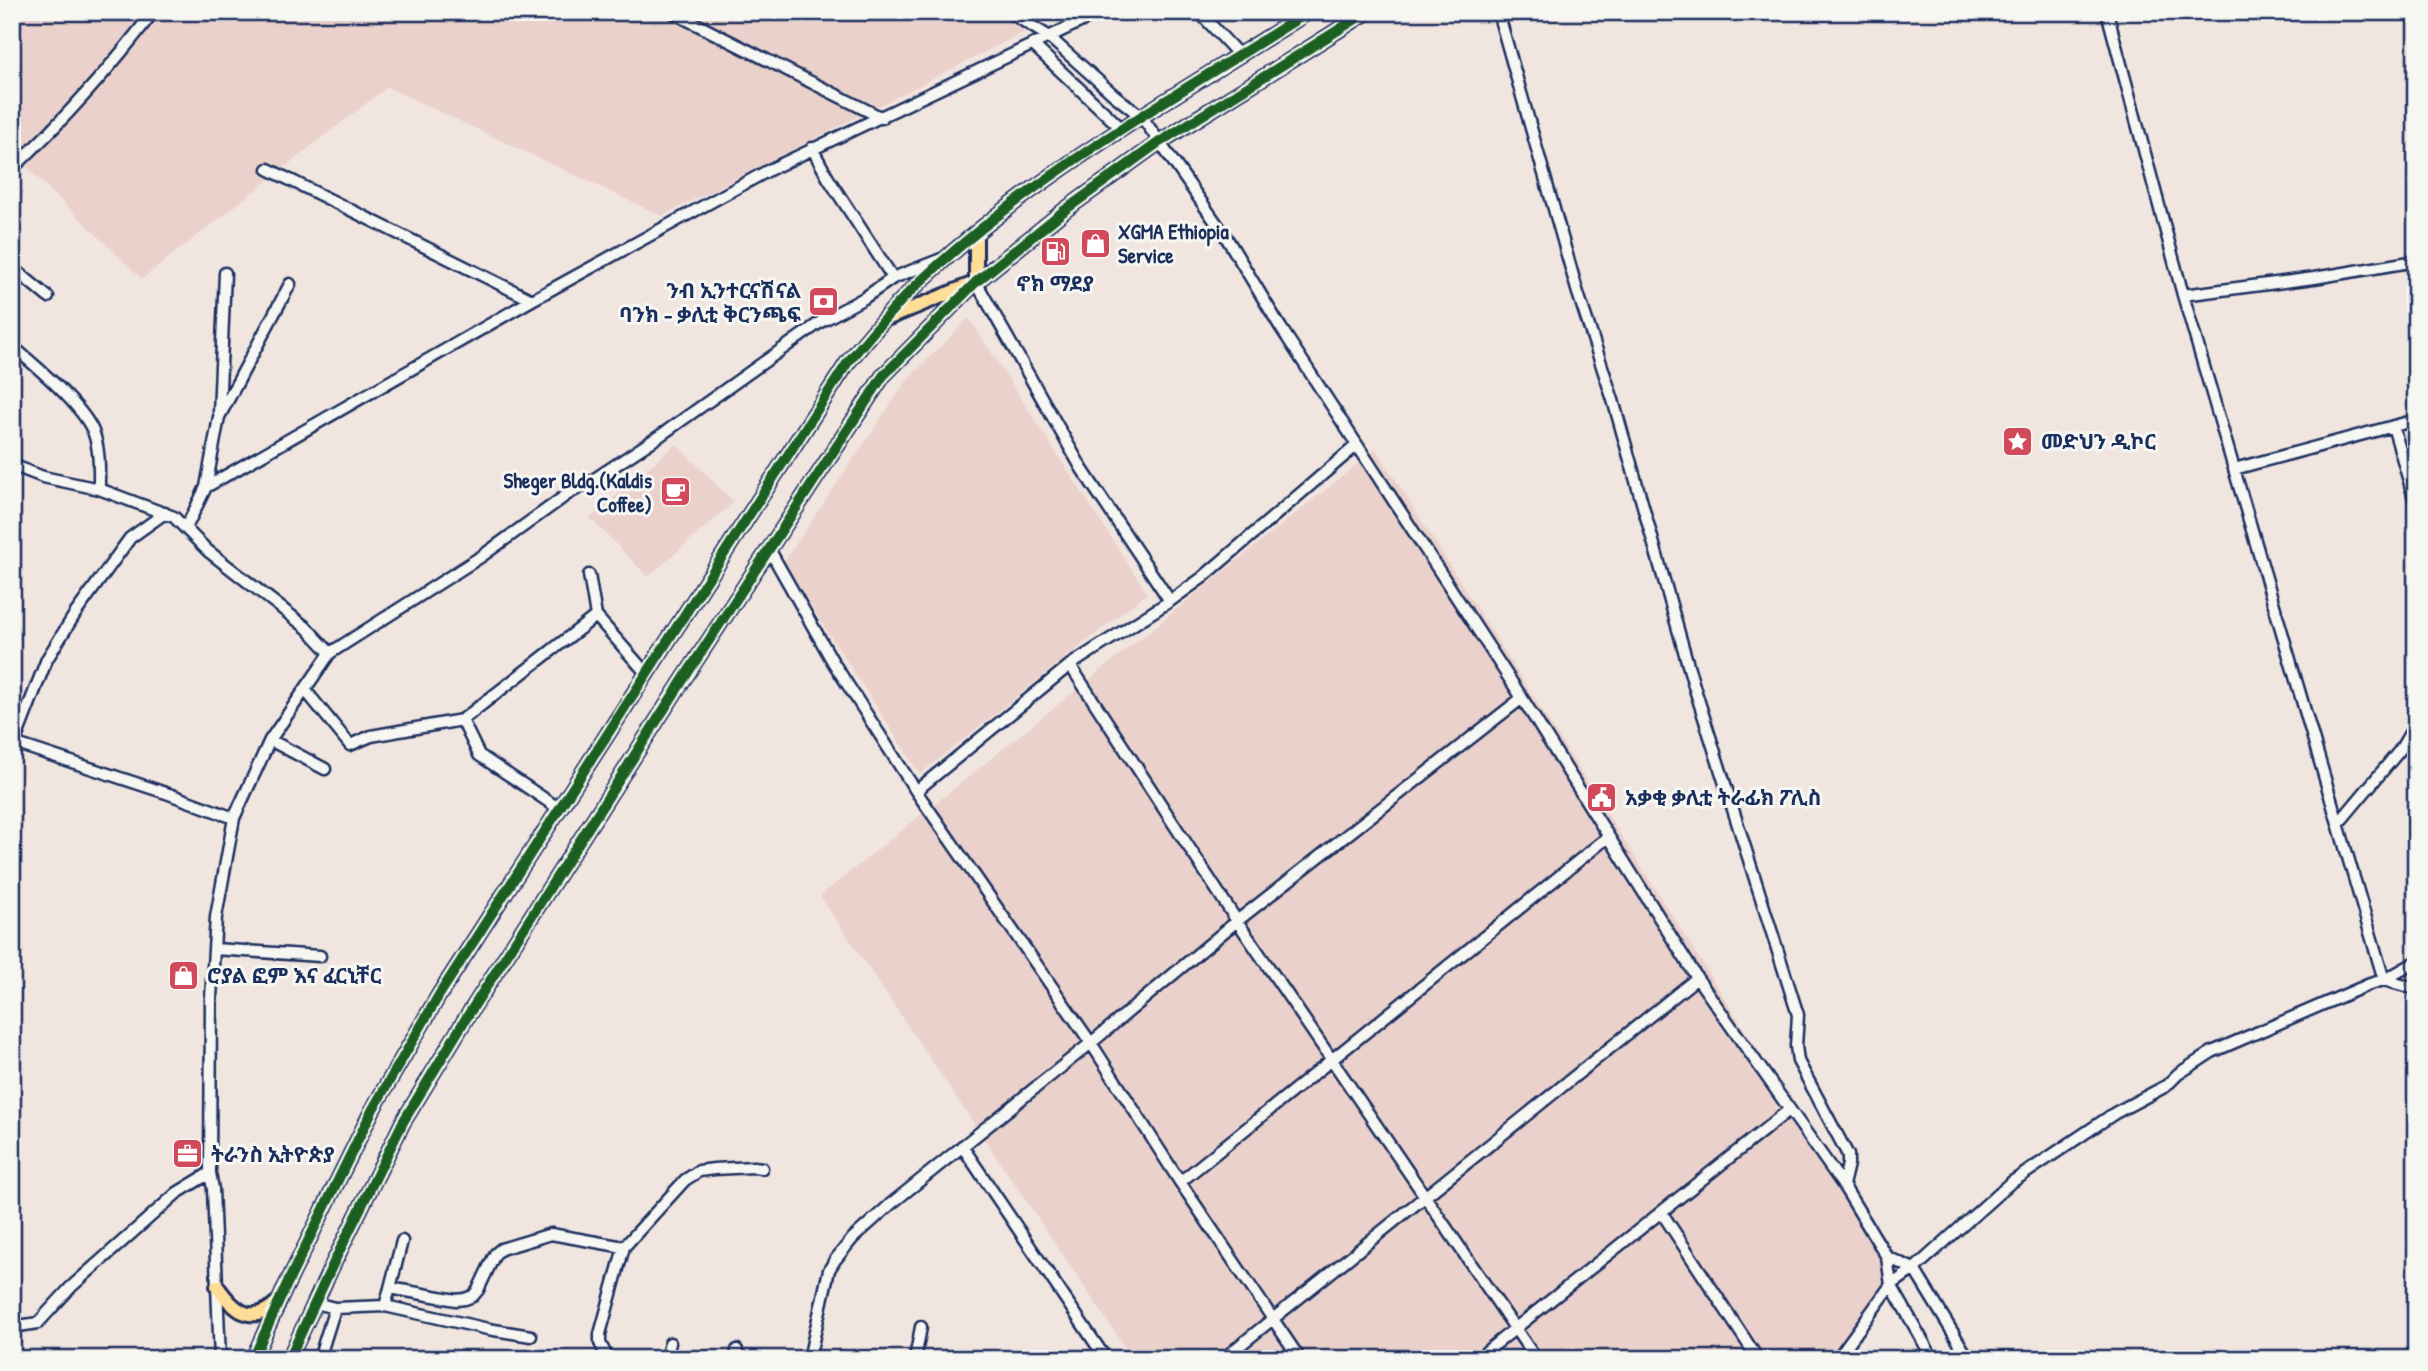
<svg xmlns="http://www.w3.org/2000/svg" width="2428" height="1371" font-family="'Patrick Hand','Noto Sans Ethiopic',sans-serif">
  <style>
    .built { fill: #ebd1cb }
    .lines { fill: none; stroke-linecap: round; stroke-linejoin: round }
    .minor-casing { stroke: #1b2f5e; stroke-width: 15 }
    .major-casing { stroke: #1b2f5e; stroke-width: 18 }
    .minor { stroke: #f6f6f2; stroke-width: 10 }
    .major { stroke: #fedd96; stroke-width: 12 }
    .cycleway-casing { stroke: #f6f6f2; stroke-width: 15 }
    .cycleway { stroke: #1b5e20; stroke-width: 10 }
    .labels { text-anchor: middle; dominant-baseline: central; stroke-width: 6; stroke-linejoin: round; paint-order: stroke }
    .poi-label { font-size: 21px; font-weight: bold; fill: #1b2f5e; stroke: #f6f6f2; text-anchor: start }
  </style>
  <rect width="100%" height="100%" fill="#f1e5e0"/>
  <filter id="ink" filterUnits="userSpaceOnUse"><feTurbulence type="fractalNoise" baseFrequency=".0143" numOctaves="2"/><feDisplacementMap in="SourceGraphic" scale="14" xChannelSelector="R" yChannelSelector="G"/><feConvolveMatrix kernelMatrix="1 2 1 2 8 2 1 2 1" color-interpolation-filters="sRGB"/></filter>
  <g filter="url(#ink)">
    <path class="built" d="M12,12h1052l-402,204 -275,-129 -245,192 -130,-126z
      M969,318l178,275 -227,181 -137,-211 124,-183z
      M676,444l58,58 -86,75 -58,-59z
      M1376,449l526,829 -79,81h-690l-313,-463z"/>
    <g class="lines">
      <defs>
        <path id="minor" d="M672,12l210,106
          M1009,12l39,24 66,59 28,22 84,120 55,91 241,370 175,280 146,207 44,72 4,28 42,74
          M1199,12l41,44
          M1498,12l79,278 36,110 81,286 104,329 -2,31 2,15 50,94v9l-5,21
          M2107,12l76,283 201,685 32,-18
          M1032,44l90,85
          M812,148l16,30 65,100
          M12,169c52,-49 98,-100 141,-157
          M268,169l264,131
          M12,267l36,30
          M976,282l106,187 88,132
          M2183,295l131,-17 102,-17
          M12,346c23,19 73,61 82,88 6,17 5,37 5,55
          M219,413l6,-140
          M2393,426l23,79
          M12,465l31,12 56,12 75,28 34,34 99,77 23,25
          M2234,469l182,-49
          M206,487l13,-70 71,-133
          M186,528l20,-41 326,-187 239,-131 330,-157
          M769,549l64,113 83,129 175,252 89,139 120,177
          M589,575l7,41
          M1070,665l167,256 299,438
          M306,691l44,54 21,-9 91,-16 134,-104 50,57
          M462,720l17,35 79,53
          M270,740l55,29
          M14,743l155,51 65,24
          M12,749l35,-90 28,-45 55,-76 35,-25
          M916,791l154,-126 100,-64 32,-23 155,-133
          M2338,824l62,-74 16,-27
          M214,949l106,7
          M962,1146l144,213
          M1180,1182l428,-345
          M1662,1213l96,146
          M1887,1257l27,12 55,90
          M390,1288l12,-47
          M315,1303l20,5 50,-2 103,23 43,7
          M385,1306l5,-18 66,12 9,-1 8,-3 5,-6 17,-36 6,-5 50,-15 73,13
          M12,1327l26,-4 33,-36 106,-94 33,-20
          M220,1359l-7,-170 -3,-16 1,-175 5,-81 18,-99 36,-78 60,-87 152,-97 86,-62 22,-12 71,-47 161,-114 42,-23 29,-20 51,-20
          M319,1359l16,-51
          M608,1359l-8,-16v-9l24,-87 61,-67 14,-9 15,-2 40,-2 8,1
          M666,1359l4,-16
          M736,1359l1,-9
          M809,1359l20,-89 6,-10 18,-22 39,-35 199,-160 146,-122 285,-223
          M915,1359l6,-32
          M1223,1359l474,-381
          M1477,1359l312,-249
          M1837,1359l54,-74 23,-16 95,-85 106,-71 51,-27 12,-12 34,-22 158,-68 14,-4 32,9"/>
        <path id="major" d="M976,233v49
          M889,318l80,-33
          M217,1286c16,23 34,41 59,17
          M253,1359l33,-73 87,-177 66,-114 409,-633c24,-29 48,-58 75,-83 114,-107 254,-183 385,-267
          M289,1359l45,-97 69,-140 62,-102 216,-337 202,-307 93,-94 89,-72 93,-67 209,-131"/>
      </defs>
      <use href="#minor" class="minor-casing"/>
      <use href="#major" class="major-casing"/>
      <use href="#minor" class="minor"/>
      <use href="#major" class="major"/>
      <defs>
        <path id="cycleway" d="M253,1359l33,-73 87,-177 66,-114 409,-633c24,-29 48,-58 75,-83 114,-107 254,-183 385,-267
          M289,1359l45,-97 69,-140 62,-102 216,-337 202,-307 93,-94 89,-72 93,-67 209,-131"/>
      </defs>
      <use href="#cycleway" class="cycleway-casing"/>
      <use href="#cycleway" class="cycleway"/>
    </g>
  </g>
  <defs>
    <symbol id="shop-square" viewBox="-11 -11 22 22"><rect x="-9" y="-9" width="18" height="18" rx="4" fill="#d1495b" stroke="#f6f6f2"/><path d="M-5-2.5h2.3a2.7 3.5 0 0 1 5.4 0H5L5.5 6h-11ZM-1.5-2.5h3a1.5 2.3 0 0 0-3 0Z" fill="#fff"/></symbol>
    <symbol id="fuel-square" viewBox="-11 -11 22 22"><rect x="-9" y="-9" width="18" height="18" rx="4" fill="#d1495b" stroke="#f6f6f2"/><path d="M-5.5-6h7V0h2V4h1.3V-2.5L3-4.5l.8-.8L6-3V5H2.5V1h-1V6h-7ZM-4.2-4.7v3.2H.2V-4.7Z" fill="#fff"/></symbol>
    <symbol id="bank-square" viewBox="-11 -11 22 22"><rect x="-9" y="-9" width="18" height="18" rx="4" fill="#d1495b" stroke="#f6f6f2"/><path d="M-6-4H6V4H-6ZM0-2.3a2.3 2.3 0 1 0 0 4.6a2.3 2.3 0 1 0 0-4.6Z" fill="#fff"/></symbol>
    <symbol id="sight-square" viewBox="-11 -11 22 22"><rect x="-9" y="-9" width="18" height="18" rx="4" fill="#d1495b" stroke="#f6f6f2"/><path d="M0-6L1.8-2.2L6-1.7L2.9 1.2L3.7 5.4L0 3.3L-3.7 5.4L-2.9 1.2L-6-1.7L-1.8-2.2Z" fill="#fff"/></symbol>
    <symbol id="cafe-square" viewBox="-11 -11 22 22"><rect x="-9" y="-9" width="18" height="18" rx="4" fill="#d1495b" stroke="#f6f6f2"/><path d="M-5.5-4.5H6V0H3Q3 3.5 0 3.5H-2.5Q-5.5 3.5-5.5 0ZM3-3.2v2h1.7v-2ZM-6 4.5H4V6H-6Z" fill="#fff"/></symbol>
    <symbol id="civic-square" viewBox="-11 -11 22 22"><rect x="-9" y="-9" width="18" height="18" rx="4" fill="#d1495b" stroke="#f6f6f2"/><path d="M-.6-6.5H3V-4.5H.6V-3L4-1V1h2V6H-6V1h2V-1L-.6-3ZM-1.2 2.5V6h2.4V2.5Z" fill="#fff"/></symbol>
    <symbol id="office-square" viewBox="-11 -11 22 22"><rect x="-9" y="-9" width="18" height="18" rx="4" fill="#d1495b" stroke="#f6f6f2"/><path d="M-6-3h4V-5.5h4V-3h4V5H-6ZM-1-4.5V-3h2v-1.5ZM-6 0V1H6V0Z" fill="#fff"/></symbol>
  </defs>
  <g fill-rule="evenodd">
    <use href="#shop-square" x="1078" y="226" width="35" height="35"/>
    <use href="#fuel-square" x="1038" y="234" width="35" height="35"/>
    <use href="#bank-square" x="806" y="284" width="35" height="35"/>
    <use href="#sight-square" x="2000" y="424" width="35" height="35"/>
    <use href="#cafe-square" x="658" y="474" width="35" height="35"/>
    <use href="#civic-square" x="1584" y="780" width="35" height="35"/>
    <use href="#shop-square" x="166" y="958" width="35" height="35"/>
    <use href="#office-square" x="170" y="1136" width="35" height="35"/>
  </g>
  <g class="labels">
    <g class="poi-label">
      <text x="1118" y="231">XGMA Ethiopia<tspan x="1118" dy="24">Service</tspan></text>
      <text x="1055" y="283" text-anchor="middle">ኖክ ማደያ</text>
      <text x="801" y="290" text-anchor="end">ንብ ኢንተርናሽናል<tspan x="801" dy="24">ባንክ - ቃሊቲ ቅርንጫፍ</tspan></text>
      <text x="2041" y="441">መድህን ዲኮር</text>
      <text x="652" y="480" text-anchor="end">Sheger Bldg.(Kaldis<tspan x="652" dy="24">Coffee)</tspan></text>
      <text x="1625" y="797">አቃቂ ቃሊቲ ትራፊክ ፖሊስ</text>
      <text x="207" y="975">ሮያል ፎም እና ፈርኒቸር</text>
      <text x="211" y="1154">ትራንስ ኢትዮጵያ</text>
    </g>
  </g>
  <rect width="2428" height="1371" fill="none" stroke="#f6f6f2" stroke-width="42"/>
  <rect x="21" y="21" width="2386" height="1329" fill="none" stroke="#1b2f5e" stroke-width="2.5" filter="url(#ink)"/>
</svg>
